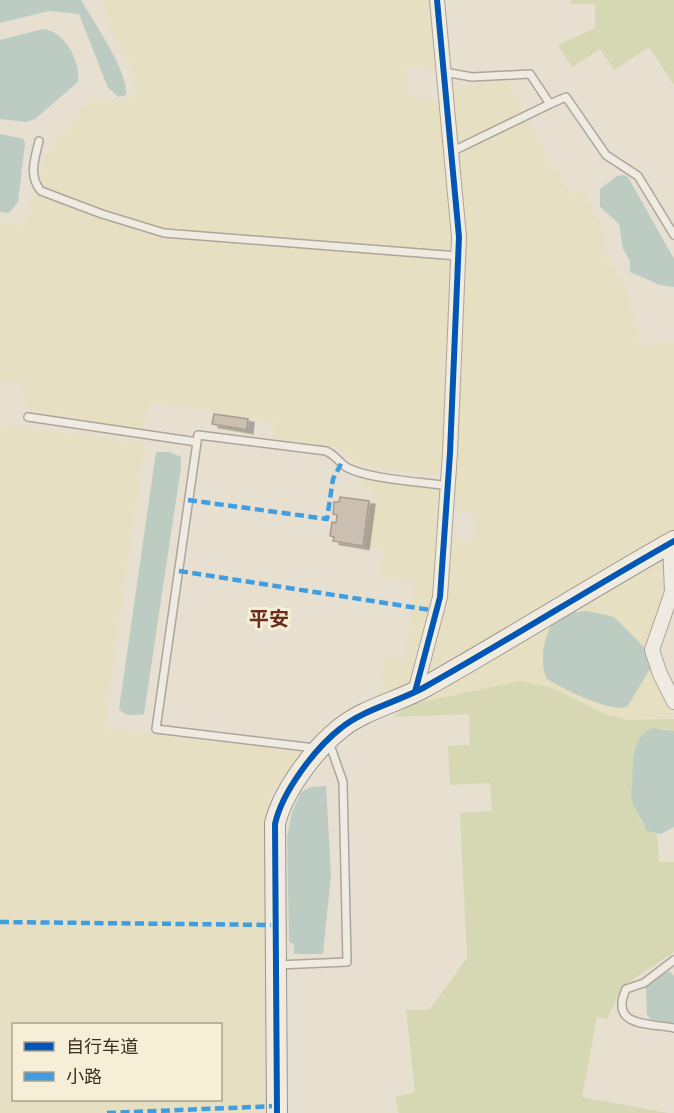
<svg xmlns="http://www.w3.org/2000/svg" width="674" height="1113" font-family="Lora,'Noto Sans SC',serif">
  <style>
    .farmland { fill: #e6dfc2; fill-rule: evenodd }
    .green { fill: #d6d7b3 }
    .water { fill: #bcccc2 }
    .building { fill: #cbbfb2; stroke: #a89c90; stroke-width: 1.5; filter: url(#shadow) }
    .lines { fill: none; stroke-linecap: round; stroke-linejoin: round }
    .lane-casing { stroke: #ada599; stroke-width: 10 }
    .street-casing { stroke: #ada599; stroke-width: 16 }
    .secondary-casing { stroke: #9c958a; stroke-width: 22 }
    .lane { stroke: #efebe3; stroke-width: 7 }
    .street { stroke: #efebe3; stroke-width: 14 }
    .secondary { stroke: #efebe3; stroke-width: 20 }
    .quiet { stroke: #3f9de0; stroke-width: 4.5; stroke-dasharray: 9 4.5; stroke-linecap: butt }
    .cycleway-casing { stroke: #f7eed8; stroke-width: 10 }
    .cycleway { stroke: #0057b8; stroke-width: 6 }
    .labels { text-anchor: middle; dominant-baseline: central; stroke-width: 6; stroke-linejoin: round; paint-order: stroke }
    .quarter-label { font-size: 20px; font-weight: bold; fill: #6b2e1e; stroke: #f7eed8 }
  </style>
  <defs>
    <filter id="shadow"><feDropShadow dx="6" dy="3.5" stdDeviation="0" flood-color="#0004"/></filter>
  </defs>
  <rect width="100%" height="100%" fill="#e7e0d1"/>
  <path class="farmland" d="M102,0h332l2,69 -29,-2 1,28 33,7 14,144 -12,228h-29l-60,-10 -15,-16 -67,-11 2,-15 -124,-20 -8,28 -114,-20 -5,-12v-16l-23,-1v-159l24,3 21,-68 44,-57 37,1 9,-10 -5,-26 -20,-39z
    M506,77l27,56 38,61 9,-6 26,43 -2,22 22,37 15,54 33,-3v188l-245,147 -4,-10 21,-62 5,-65 21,3 4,-28 -25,-5 13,-266 -13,-155z
    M0,424l145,19 -40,275 4,11 190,23 8,7 -24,18 -14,22 -2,43 2,271h-269zM14,1024h206v76h-206z
    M362,479l81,11 -7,108 -24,88 -34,16 7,-45 19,2 11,-77 -34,-5 4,-28 -19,-3 8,-56 -13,-3z
    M666,552l2,36 -18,50 10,44 13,27v9l-44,2 -22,-5 -57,-28 -87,8 -37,7 -4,-7z"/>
  <path class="green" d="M571,0h103v85l-25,-38 -35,23 -14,-21 -28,18 -14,-22 37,-17v-24h-24z
    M520,681l30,6 57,28 22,5 45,-1v12l-14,-3 -29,66c6,15 8,37 26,40l2,28h15v90l-51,34 -16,33 -10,-2 -15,80 86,16h-269l-4,-16 20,-5 -9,-82h23l38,-52 -7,-145 32,-2 -2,-28 -40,2 -2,-39 22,-1 -1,-31 -75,3 14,-12z"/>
  <path class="water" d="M0,0h81c12,21 48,72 45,95l-7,2 -11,-9 -29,-74 -30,-3 -49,12z
    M43,29c21,2 38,31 35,53l-43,37 -9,3 -26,-3v-79z
    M0,134l24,5 1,5 -7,58 -9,11 -9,-1z
    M624,175l4,2 46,82v28l-14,-2 -30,-13v-11l-7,-12 -4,-25 -19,-17v-18l17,-13z
    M156,452h14l11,5v10l-37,247c-9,1 -19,3 -25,-5z
    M588,611l26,6 34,34 2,18 -23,38c-18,5 -65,-18 -81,-29 -6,-17 -3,-40 7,-55 7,-10 24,-11 35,-12z
    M653,728l21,3v96l-13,7 -14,-3 -15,-29 -1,-8c4,-23 -4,-55 22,-66z
    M326,786l5,89 -8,79h-29v-10l-5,-2 -2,-105 5,-25 9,-20 10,-5z
    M670,971l4,5v47l-24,-4 -3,-5 -1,-26 9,-11z"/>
  <path class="building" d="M214,414l34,5 -1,11 -35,-6z
    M340,497l29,4 -6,45 -30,-5 1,-4 -4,-1 2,-14 4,1 1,-8 -4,-1 1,-12h5z"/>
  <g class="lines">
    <defs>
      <path id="lane" d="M444,72l28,5 58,-3 20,30 16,-7 40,58 32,21 36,59
        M39,141c-4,17 -11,35 2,50l61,23 62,19 294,23
        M451,152l99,-48
        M28,417l169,25
        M315,748l-159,-19 42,-294 128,16c10,4 14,13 22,17 21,11 75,14 100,18
        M674,960l-30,23 -18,6c-17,38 22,34 48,39
        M277,965l70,-3 -4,-180 -14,-40"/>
      <path id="street" d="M670,543l2,49 -20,58 8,24 14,28
        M415,692l25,-95 10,-144 9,-216 -22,-237"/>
      <path id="secondary" d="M277,1113l-2,-289c7,-32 40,-76 66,-96 22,-18 56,-26 82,-40 84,-47 166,-99 251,-147"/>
    </defs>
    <use href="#lane" class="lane-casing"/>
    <use href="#street" class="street-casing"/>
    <use href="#secondary" class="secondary-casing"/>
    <use href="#lane" class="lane"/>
    <use href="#street" class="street"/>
    <use href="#secondary" class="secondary"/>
    <path class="quiet" d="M188,500l139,19 6,-40 9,-17
      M179,571l258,40
      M0,922l274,3
      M107,1113l170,-7"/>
    <defs>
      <path id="cycleway" d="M415,692l25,-95 10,-144 9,-216 -22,-237
        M277,1113l-2,-289c7,-32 40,-76 66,-96 22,-18 56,-26 82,-40 84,-47 166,-99 251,-147"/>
    </defs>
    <use href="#cycleway" class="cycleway-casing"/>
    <use href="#cycleway" class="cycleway"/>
  </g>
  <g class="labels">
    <g class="quarter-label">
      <text x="269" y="618">平安</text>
    </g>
  </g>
  <rect x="12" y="1023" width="210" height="78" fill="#f7eed8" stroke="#ada18e" stroke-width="1.5"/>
  <rect x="24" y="1042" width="30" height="9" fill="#0057b8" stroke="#ada18e" stroke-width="1.5"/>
  <text x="66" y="1053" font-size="18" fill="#3d2e20">自行车道</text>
  <rect x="24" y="1072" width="30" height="9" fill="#3f9de0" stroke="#ada18e" stroke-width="1.5"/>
  <text x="66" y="1083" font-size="18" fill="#3d2e20">小路</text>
</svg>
